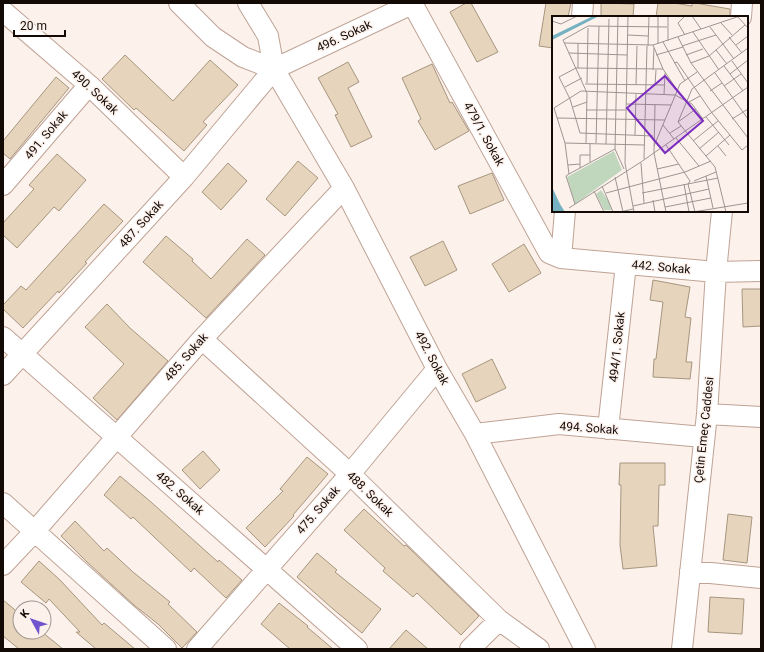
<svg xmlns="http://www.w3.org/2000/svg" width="764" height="652" font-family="Roboto,sans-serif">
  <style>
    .building { fill: #e6d5bc; stroke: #a6967f }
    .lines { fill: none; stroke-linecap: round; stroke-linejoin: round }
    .minor-casing { stroke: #bfa395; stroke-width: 22 }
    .minor { stroke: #fff; stroke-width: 20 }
    .labels { text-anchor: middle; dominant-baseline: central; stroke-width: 3; stroke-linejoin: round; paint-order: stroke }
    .street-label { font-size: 12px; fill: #130a06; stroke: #fdf1ec }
    .inset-road { fill: none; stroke: #9f9590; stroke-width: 1 }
    .view { fill: #7b2cbf; fill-opacity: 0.15; stroke: #7b2cbf; stroke-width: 2 }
    .inset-edge { fill: none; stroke: #130a06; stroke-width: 2 }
  </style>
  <rect width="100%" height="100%" fill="#fdf1ec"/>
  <path class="building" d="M466,3h5l27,49 -21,10 -27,-50z
    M546,3h25l-3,14h-15v31l-14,-2z
    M601,3l33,1 -1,13h-32z
    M658,3h16l18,3v-3h3l35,6v8h-74z
    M125,55l48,46 37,-41 28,25 -35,37 4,3 -23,26 -48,-43 -2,2 -32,-31z
    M348,62l11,20 -11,6 24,49 -21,10 -16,-32 3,-1 -20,-36z
    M432,64l18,39 2,-1 17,29 -34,19 -17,-29 3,-2 -19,-41z
    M56,77l13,11 -59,71 -7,-6v-12z
    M57,154l29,26 -27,31 -5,-4 -37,41 -14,-13v-12l31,-34 -5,-4z
    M298,161l20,17 -33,38 -19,-17z
    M228,163l19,18 -26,29 -19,-18z
    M492,173l12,27 -34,14 -12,-28z
    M104,204l19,17 -38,41 2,1 -28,30 -1,-2 -35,37 -20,-19v-4l18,-19 5,4z
    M166,236l27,23 -1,2 19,18 36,-40 18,16 -59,63 -63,-56z
    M443,241l14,29 -32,16 -15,-29z
    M524,244l17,29 -32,19 -17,-28z
    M653,280l37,7 -5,30 6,1 -5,44h6l-2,17 -37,-2 1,-18h2l7,-57 -13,-2z
    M742,289h19v37l-18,1z
    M107,304l23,24 38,33 -51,59 -24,-22 31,-34 -39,-37z
    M492,359l14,29 -30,14 -14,-28z
    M203,451l17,19 -20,19 -18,-19z
    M307,457l21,17 -35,41 1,1 -29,31 -19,-19 37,-37 -3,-2z
    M620,463h45v22h-6l-1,41h-5l4,40 -34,3 -3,-24 1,-60h-2z
    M120,476l31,26 67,60 1,-2 23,20 -16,18 -32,-30 -3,4 -58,-55 -2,2 -27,-24z
    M364,509l40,37 2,-1 1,1 72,70 -18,19 -44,-42 -4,4 -30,-26 2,-3 -41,-38z
    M728,514l24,3 -5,46 -24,-3z
    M75,521l29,30 3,-3 26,24 37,30 -2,2 29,28 -15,16 -24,-24 -24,-19 -47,-43 -26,-26z
    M317,553l20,17 -2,2 46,37 -19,24 -29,-24 -36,-32z
    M39,561l21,19 42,45 2,-2 31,26h-39l-20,-17h4l-31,-33 -3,4 -25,-21z
    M710,597l34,2 -2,35 -34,-2z
    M3,600l17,14v18h22l21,17h-44l-16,-13z
    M279,603l29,23 -1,1 26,22h-43l-29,-25z
    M406,630l22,19h-39z"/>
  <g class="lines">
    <defs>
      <path id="minor" d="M179,3l34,34 30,20 31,12
        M248,3l20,33 6,33 70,119 93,181 38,65 110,215
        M412,3l137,250 12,5 155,14 45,-1
        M3,11l86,74 95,92
        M582,17l1,-14
        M741,17l1,-14
        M3,185l86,-100
        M561,258l4,-47
        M3,337l354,312
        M202,339l148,135 149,146 40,29
        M3,375l181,-198 90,-108 140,-66
        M707,414l54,3
        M608,429l18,-165
        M475,434l84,-10 144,13
        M3,503l163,146
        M3,565l31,-33 168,-193 142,-151
        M690,571l71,7
        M197,649l153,-175 87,-105
        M470,649l29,-29
        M682,649l25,-235 9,-142 6,-61"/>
    </defs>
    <use href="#minor" class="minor-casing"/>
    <use href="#minor" class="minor"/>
  </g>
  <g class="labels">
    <g class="street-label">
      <text transform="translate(344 36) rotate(-25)">496. Sokak</text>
      <text transform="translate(95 92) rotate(43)">490. Sokak</text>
      <text transform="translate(484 134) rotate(61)">479/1. Sokak</text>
      <text transform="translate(46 135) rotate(-50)">491. Sokak</text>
      <text transform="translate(141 224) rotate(-48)">487. Sokak</text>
      <text transform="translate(661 267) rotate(5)">442. Sokak</text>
      <text transform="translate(617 347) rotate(-84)">494/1. Sokak</text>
      <text transform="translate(186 357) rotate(-49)">485. Sokak</text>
      <text transform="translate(432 358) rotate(62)">492. Sokak</text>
      <text transform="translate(589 428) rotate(4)">494. Sokak</text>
      <text transform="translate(704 430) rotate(-84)">Çetin Emeç Caddesi</text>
      <text transform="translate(180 493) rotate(41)">482. Sokak</text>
      <text transform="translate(370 494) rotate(44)">488. Sokak</text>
      <text transform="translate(318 510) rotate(-49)">475. Sokak</text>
    </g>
  </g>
  <g transform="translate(552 16)">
    <rect width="196" height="196" fill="#fdf1ec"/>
    <path d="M62,135l8,19 -47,34 -8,-27zM49,174l9,14 1,6h-7l-8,-16z" fill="#c0d6bd"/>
    <path d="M41,0h6l-47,24v-4zM0,171l8,17 5,8h-13z" fill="#76b1c2"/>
    <path class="inset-road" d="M66,0l-3,133 9,20M76,0l-3,147 9,49M116,0v25M140,0l9,13M186,1l10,11M0,5l9,3 16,-8M169,7l11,12M158,11l24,32M141,16l26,38M76,19l20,1M133,19l-7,-12 7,-7M126,21l13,26 57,75M177,21l13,16M111,26l22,39M12,27l89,2 87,-29M106,28v-28M101,29l10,24 14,21M184,29l12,-9M96,30l1,-30M130,30l34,-11M164,34l11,14M17,37l58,2M104,39l27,-8M134,39l17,-6M180,45l16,22M122,47l3,-1 35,51 30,37 6,-5M139,47l18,-7 36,-31M172,50l19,25M26,52v-25M101,54l1,-22M163,57l33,46M178,58l18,-14M35,67l1,-55M33,68l80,1M84,69l1,-39M103,69l1,-15M172,70l17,-12M13,71l17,-9M158,75l12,-8M112,79l1,-22M137,86l11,-6M74,88l45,1M103,88l-1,49 12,59M21,91l14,-5M34,94h40M154,101l23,28M5,102l108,2M180,103l16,-10M126,106l14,-33 56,-41M126,106l37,45 11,45M126,106l18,-13M111,109l11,14M118,117l11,-7M83,119l1,-41M101,120l-73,-3 -10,-34 -11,-22 17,-9 87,1M124,122l23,28M141,125l25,-20M13,127l79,2M34,127l1,-50 -24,-53 25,-14 79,1M38,127v19M44,127l3,-117M54,128l3,-125M114,129l24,36 -2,3 7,28M102,130l26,-62 17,-12M166,130l8,10M147,133l20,-17M154,140l24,-21M92,143l3,-113M89,147l3,40M16,149l12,-1M28,152v-13h10M105,153l22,-5M17,158l46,-25M154,160l7,32M63,161l8,35M142,165l22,-9M132,168l5,28M50,170l11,26M42,175l10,21M54,177l79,-21 26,-11M90,177l76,-15M101,184l2,12M23,188l-9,-28 3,-2 -4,-31 -11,-35 27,-17 94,4 17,9 11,15M81,190l76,-17M113,191l46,-9M17,192l72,-46 107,-75M68,196l13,-3M141,196l55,-9"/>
    <path class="view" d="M113,60l38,45 -38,32 -38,-45z"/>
    <rect width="196" height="196" class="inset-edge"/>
  </g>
  <rect width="764" height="652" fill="none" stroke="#130a06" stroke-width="8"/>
  <g transform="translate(32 620) rotate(310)"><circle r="19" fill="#fdf1ec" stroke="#9f9590"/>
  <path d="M0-3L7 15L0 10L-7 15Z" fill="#7054cd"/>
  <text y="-6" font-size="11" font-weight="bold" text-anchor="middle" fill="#130a06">K</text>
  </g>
  <path d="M14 30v6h51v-6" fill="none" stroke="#130a06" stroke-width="2"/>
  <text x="20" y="30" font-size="12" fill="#130a06" stroke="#fdf1ec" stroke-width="3" paint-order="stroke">20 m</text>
</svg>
